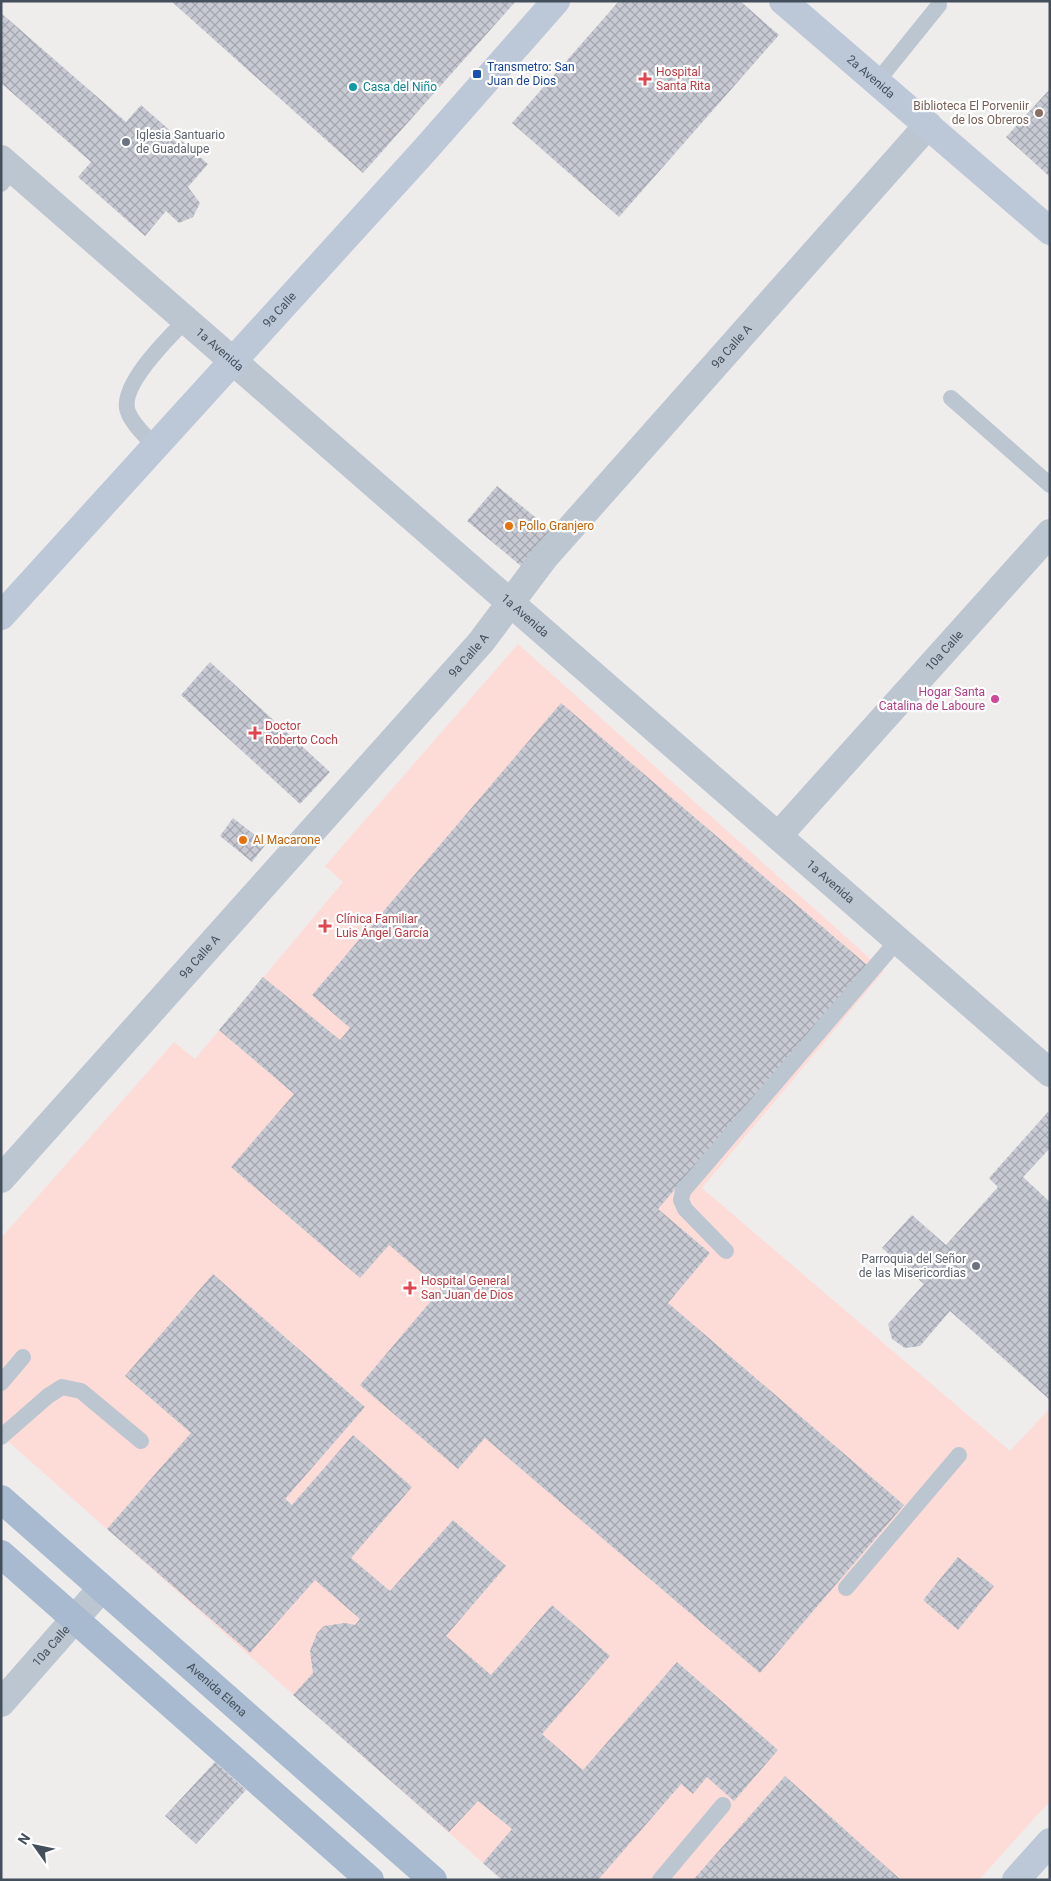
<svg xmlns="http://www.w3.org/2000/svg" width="1051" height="1881" font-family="Roboto,sans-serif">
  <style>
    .medical { fill: #fddcd8 }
    .building { fill: url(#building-cross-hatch) }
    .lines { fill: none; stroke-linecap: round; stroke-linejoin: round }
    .lane { stroke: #bbc6d0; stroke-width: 16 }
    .street { stroke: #bbc6d0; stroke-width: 28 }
    .secondary { stroke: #bcc8d8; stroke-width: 28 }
    .primary { stroke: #a8bacf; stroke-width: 28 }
    .transit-dot { fill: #1a4fb4; stroke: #fff; stroke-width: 2 }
    .health-dot { fill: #e0444e; stroke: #fff; stroke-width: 2 }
    .culture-dot { fill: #0f9aa8; stroke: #fff; stroke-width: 2 }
    .education-dot { fill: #8d6e63; stroke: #fff; stroke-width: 2 }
    .worship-dot { fill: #6b7280; stroke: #fff; stroke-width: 2 }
    .food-dot { fill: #e8710a; stroke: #fff; stroke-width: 2 }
    .hotel-dot { fill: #d1479c; stroke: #fff; stroke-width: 2 }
    .labels { text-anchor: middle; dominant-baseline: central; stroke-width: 4.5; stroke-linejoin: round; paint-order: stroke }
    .transit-label { font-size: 12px; fill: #164399; stroke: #fff; text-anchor: start }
    .health-label { font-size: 12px; fill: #be3a42; stroke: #fff; text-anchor: start }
    .street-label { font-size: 12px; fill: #434f5b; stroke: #fff }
    .culture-label { font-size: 12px; fill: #0d838f; stroke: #fff; text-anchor: start }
    .education-label { font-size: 12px; fill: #785e54; stroke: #fff; text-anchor: end }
    .worship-label { font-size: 12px; fill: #5b616d; stroke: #fff; text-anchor: start }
    .food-label { font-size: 12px; fill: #c56008; stroke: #fff; text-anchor: start }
    .hotel-label { font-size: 12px; fill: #b23c85; stroke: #fff; text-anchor: end }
  </style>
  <defs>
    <pattern id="building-cross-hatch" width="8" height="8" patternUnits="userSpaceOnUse" patternTransform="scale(1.25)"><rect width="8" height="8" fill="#c7cad3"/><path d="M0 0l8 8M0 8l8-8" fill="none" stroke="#a3a6ae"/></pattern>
  </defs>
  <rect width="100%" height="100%" fill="#efecec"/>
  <path class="medical" d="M518,644l366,327 -182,217 308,263 40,-43v393l-71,79h-477l-501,-445v-197l173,-196 21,17 148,-177 -18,-16z"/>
  <path class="building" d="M171,1h345l-153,172z
    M619,1h121l39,34 -160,182 -107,-94z
    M1,13l125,109 15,-17 67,59 -20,23 12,16 -7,14 -14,6 -13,-12 -21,25 -67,-59 13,-15 -90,-79z
    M1050,89v88l-44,-40z
    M497,486l54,44 -30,36 -54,-45z
    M210,662l120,110 -30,32 -119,-109z
    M561,703l306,262 -209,244 52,44 -42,50 236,202 -144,168 -275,-235 -27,31 -98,-84 81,-96 -52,-44 -29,33 -129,-111 63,-73 -75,-64 44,-53 77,63 10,-12 -38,-33z
    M233,818l33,26 -14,18 -32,-26z
    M1048,1112l2,3v33l-27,29 27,25v198l-100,-89 -30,35 -15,2 -13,-9 -4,-15 36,-40 -42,-36 30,-33 34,30 52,-58 -9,-9z
    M213,1274l152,133 -80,92 7,6 61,-70 59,52 -61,71 39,33 63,-71 53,46 -60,70 45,39 61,-70 58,51 -68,78 41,36 94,-108 101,88 -44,51 -27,-24 -14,17 -12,-10 -83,96h-96l-19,-17 29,-34 -34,-28 -29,31 -156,-137 20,-22 -3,-22 7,-18 7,-7 21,-3 10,2 5,-6 -45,-39 -65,73 -143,-124 84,-96 -66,-57z
    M958,1557l36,29 -36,44 -35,-30z
    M215,1762l31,28 -50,54 -31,-28z
    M785,1776l116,104h-208z"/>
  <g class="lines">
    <path class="lane" d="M876,83l63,-78
      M1,184l12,-15
      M951,398l99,87
      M155,446c-9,-10 -22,-21 -27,-34 -10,-25 41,-75 58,-92
      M726,1251l-41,-42 -4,-9 2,-9 214,-250
      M1,1383l22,-26
      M1,1437l47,-41 14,-9 19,4 60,50
      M846,1588l113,-133
      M660,1880l63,-75"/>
    <g class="street">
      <path id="s1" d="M1,159l1049,914"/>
      <path id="s2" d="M778,836l272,-303"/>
      <path id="s3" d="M1,1179l480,-537 63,-84 384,-433"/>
      <path id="s4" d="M1,1703l100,-114"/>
    </g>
    <g class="secondary">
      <path id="s5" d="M783,1l267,230"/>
      <path id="s6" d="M1,616l422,-464 133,-151"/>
      <path d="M1016,1880l34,-38"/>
    </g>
    <g class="primary">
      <path id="s7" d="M1,1499l432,381"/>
      <path d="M1,1554l369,326"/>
    </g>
  </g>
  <rect class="transit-dot" x="472" y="69" width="10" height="10" rx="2.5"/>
  <g class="health-dot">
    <path d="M642.5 71.5h5v5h5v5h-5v5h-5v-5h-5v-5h5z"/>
    <path d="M252.5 725.5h5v5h5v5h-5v5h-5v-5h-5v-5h5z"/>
    <path d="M322.5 918.5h5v5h5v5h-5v5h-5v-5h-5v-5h5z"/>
    <path d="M407.5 1280.5h5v5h5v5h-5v5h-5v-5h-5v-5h5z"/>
  </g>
  <circle class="culture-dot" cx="353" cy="87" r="5"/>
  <circle class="education-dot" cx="1039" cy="113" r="5"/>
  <g class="worship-dot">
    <circle cx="126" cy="142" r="5"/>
    <circle cx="976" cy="1266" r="5"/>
  </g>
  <g class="food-dot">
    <circle cx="509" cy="526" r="5"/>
    <circle cx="243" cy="840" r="5"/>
  </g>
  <circle class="hotel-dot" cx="995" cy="699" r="5"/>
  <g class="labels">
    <g class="transit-label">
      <text x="487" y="67">Transmetro: San<tspan x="487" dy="14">Juan de Dios</tspan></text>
    </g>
    <g class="health-label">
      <text x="656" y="72">Hospital<tspan x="656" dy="14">Santa Rita</tspan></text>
      <text x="265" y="726">Doctor<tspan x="265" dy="14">Roberto Coch</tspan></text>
      <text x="336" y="919">Clínica Familiar<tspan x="336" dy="14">Luis Ángel García</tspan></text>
      <text x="421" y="1281">Hospital General<tspan x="421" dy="14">San Juan de Dios</tspan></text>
    </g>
    <g class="street-label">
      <text stroke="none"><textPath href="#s5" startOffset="116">2a Avenida</textPath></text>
      <text stroke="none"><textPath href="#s6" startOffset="414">9a Calle</textPath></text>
      <text stroke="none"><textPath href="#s3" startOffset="1108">9a Calle A</textPath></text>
      <text stroke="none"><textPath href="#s1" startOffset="290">1a Avenida</textPath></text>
      <text stroke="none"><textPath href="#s1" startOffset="695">1a Avenida</textPath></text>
      <text stroke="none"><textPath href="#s2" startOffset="249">10a Calle</textPath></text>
      <text stroke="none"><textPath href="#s3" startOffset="702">9a Calle A</textPath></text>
      <text stroke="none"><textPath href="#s1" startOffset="1100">1a Avenida</textPath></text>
      <text stroke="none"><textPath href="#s3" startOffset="298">9a Calle A</textPath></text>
      <text stroke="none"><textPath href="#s4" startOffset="76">10a Calle</textPath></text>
      <text stroke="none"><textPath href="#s7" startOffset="288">Avenida Elena</textPath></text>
    </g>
    <g class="culture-label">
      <text x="363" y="87">Casa del Niño</text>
    </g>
    <g class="education-label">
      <text x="1029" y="106">Biblioteca El Porveniir<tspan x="1029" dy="14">de los Obreros</tspan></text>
    </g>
    <g class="worship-label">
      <text x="136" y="135">Iglesia Santuario<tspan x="136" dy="14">de Guadalupe</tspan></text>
      <text x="966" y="1259" text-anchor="end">Parroquia del Señor<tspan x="966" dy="14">de las Misericordias</tspan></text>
    </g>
    <g class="food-label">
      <text x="519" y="526">Pollo Granjero</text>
      <text x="253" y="840">Al Macarone</text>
    </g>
    <g class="hotel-label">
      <text x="985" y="692">Hogar Santa<tspan x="985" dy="14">Catalina de Laboure</tspan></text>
    </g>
  </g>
  <rect width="1051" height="1881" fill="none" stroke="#434f5b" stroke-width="5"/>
  <g transform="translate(35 1846) rotate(303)" stroke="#ffffff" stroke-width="4" paint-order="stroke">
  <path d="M0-4L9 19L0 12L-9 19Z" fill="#434f5b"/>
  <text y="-8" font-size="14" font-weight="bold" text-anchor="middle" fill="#434f5b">N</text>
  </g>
</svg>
